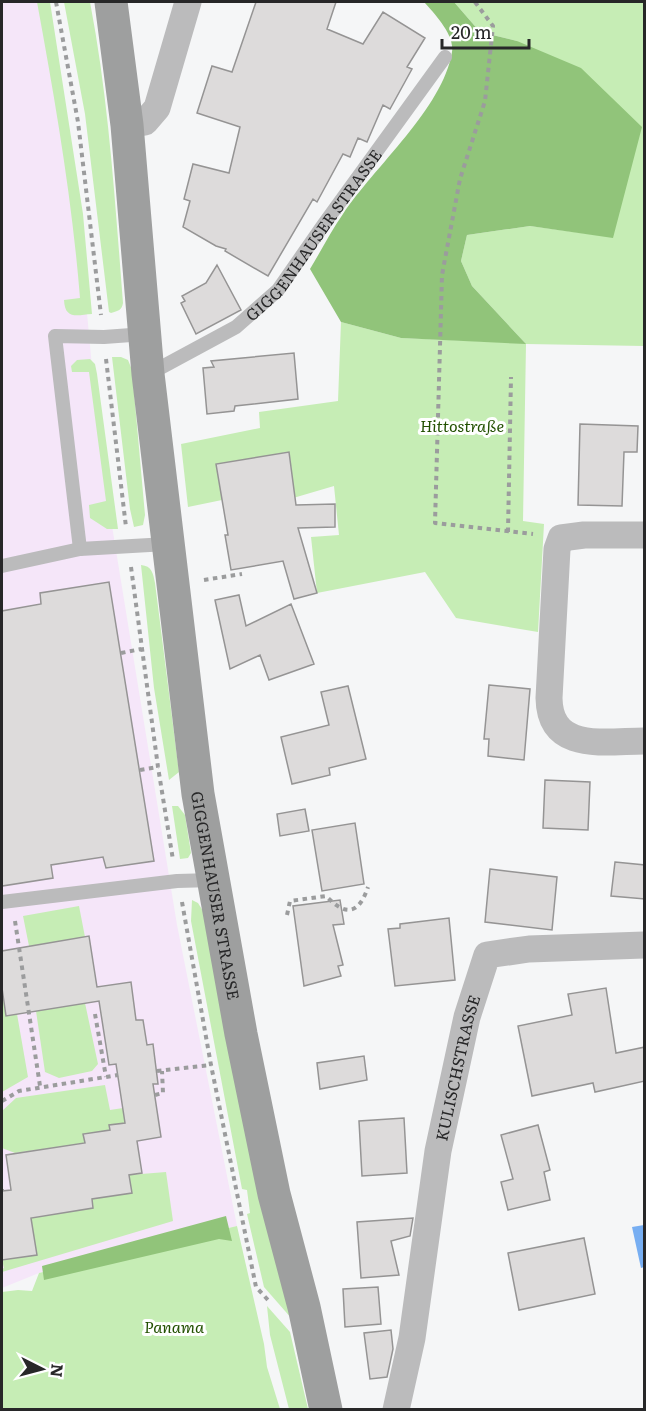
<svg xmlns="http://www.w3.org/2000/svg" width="646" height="1411" font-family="Literata,serif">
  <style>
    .education { fill: #f5e6f9 }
    .green { fill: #c6edb5 }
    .forest { fill: #91c47a }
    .water { fill: #77aef2 }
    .building { fill: #dddbdb; stroke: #959494; stroke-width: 1.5 }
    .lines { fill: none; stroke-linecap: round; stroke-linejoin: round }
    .path { stroke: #9b9c9d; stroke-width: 4; stroke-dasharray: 4.5 4.5; stroke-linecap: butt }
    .service { stroke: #bbbbbc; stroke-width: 14 }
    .minor { stroke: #bbbbbc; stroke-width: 27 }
    .secondary { stroke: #9e9f9f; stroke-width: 33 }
    .labels { text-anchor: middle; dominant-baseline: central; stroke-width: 6; stroke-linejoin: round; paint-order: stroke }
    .street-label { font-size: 16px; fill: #272728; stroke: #fff }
    .park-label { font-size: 16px; font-style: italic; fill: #225000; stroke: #fff }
  </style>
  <rect width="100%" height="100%" fill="#f5f6f7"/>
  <path class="education" d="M2,2h42l33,203 15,162 21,165 64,393 60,301 -198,47 -37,15z"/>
  <path class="green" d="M37,2h13l33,212 9,100c-15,1 -27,6 -28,-14l16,-2c-8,-100 -25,-198 -43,-296z
    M64,2h26c19,99 25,200 33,301 -1,7 -5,8 -12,10l-2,-1 -24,-198z
    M454,2h190v344l-118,-2 -3,177 21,3 -6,108 -82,-14 -31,-46 -108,21 -6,-56 28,-2 -5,-49 -51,15 -4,-27 13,-2 -3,-20 -72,12 5,36 -34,7 -7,-63 79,-16 -1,-16 79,-11 3,-79 60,16 124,5 -53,-57 -11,-25 6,-26 63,-9 82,11 -95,-196 -37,-9z
    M112,357h9l7,3 4,10 13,145 -2,10 -9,2 -4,-18z
    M90,359l5,5 2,10 21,155h-11l-17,-11 -1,-13 17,-4 -17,-129h-17l-1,-6 6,-6z
    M141,565c11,1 12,8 14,18l24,189 -10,8 -15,-92z
    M172,806h6l7,9 6,38 -3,5 -8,1z
    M192,900l6,3 5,8 89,408 -28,-32 -17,-73 3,-1 -3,-23 -5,-1 -51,-268z
    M79,906l6,31 -56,9 -6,-30z
    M2,988l4,28 11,-2 11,63 -26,15z
    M85,1003l13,61 -6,7 -33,7 -14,-6 -9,-61z
    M105,1085l5,25 13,-2 3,21 -8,-5 -9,1 1,5 -25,13 -70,10 -13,-5v-37l14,-13z
    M166,1172l7,49 -171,51v-3l2,-1 -2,-8 34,-6 -5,-36 62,-10 -1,-9 39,-6 -2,-18z
    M237,1226l27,118 3,23 13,42h-278v-117l16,-2 14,1 7,-18z
    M267,1306l23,26 18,77h-19l-19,-74z"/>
  <path class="forest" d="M424,2h30l26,30 37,9 64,27 61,59 -29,111 -83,-12 -63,9 -6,26 11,25 54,58 -125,-6 -60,-16 -31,-53c11,-18 21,-38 33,-55 31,-47 100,-106 109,-162 3,-17 -18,-39 -28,-50z
    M226,1216l6,25 -13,-2 -175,41 -2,-14z"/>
  <path class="water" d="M644,1225v42l-3,1 -9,-41z"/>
  <path class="building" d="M256,2h80l-9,27 36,15 20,-32 42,26 -18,29 5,2 -22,40 -7,-4 -16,37 -9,-4 -8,19 -7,-3 -26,48 -4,-3 -45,77 -43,-25 1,-2 -10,-3 -33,-19 7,-26 -6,-2 9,-35 36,9 11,-46 -43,-14 15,-47 20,6z
    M217,265l24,45 -45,24 -15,-31 4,-2 -3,-5 24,-13z
    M294,353l4,46 -63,7 -1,5 -27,3 -4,-46 11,-1 -3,-6z
    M580,424l58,2 -1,26h-13l-2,54 -44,-1z
    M289,452l7,53 39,-1v23l-37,1 19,65 -23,6 -11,-38 -52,9 -6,-35h3l-12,-71z
    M109,582l45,279 -48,7 -3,-11 -52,8 2,13 -51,8v-275l39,-7 -1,-11z
    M239,595l7,31 45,-22 23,60 -45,16 -9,-25 -30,14 -15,-69z
    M489,685l41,4 -6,71 -36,-4 1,-17h-5z
    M348,686l18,73 -37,9 1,7 -38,9 -11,-47 48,-12 -8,-33z
    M545,780l45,2 -2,48 -45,-2z
    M305,809l4,22 -29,5 -3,-22z
    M355,823l9,61 -42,7 -10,-61z
    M615,862l30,3v34l-34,-3z
    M490,869l67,8 -5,53 -67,-8z
    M340,900l4,24 -11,1 10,40 -5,1 3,10 -37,10 -11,-80z
    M449,918l6,62 -60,6 -7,-57 12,-1v-4z
    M89,936l8,51 34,-5 5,38h7l4,25 6,-1 5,40h-5l8,53 -24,4 5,32 -13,2 3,18 -40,6 1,9 -62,10 6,37 -35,5v-69l9,-1 -5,-35 79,-12 -2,-9 27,-4 -1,-5 16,-2 -9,-59 -7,1 -10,-64 -93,15 -4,-28v-37z
    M606,988l10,65 29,-6v34l-50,11 -2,-9 -61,13 -14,-70 54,-11 -4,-21z
    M364,1056l3,24 -47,9 -3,-26z
    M404,1118l3,55 -45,3 -3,-55z
    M538,1125l12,45 -6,2 6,28 -42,10 -7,-28 12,-3 -12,-44z
    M413,1218l-3,18 -19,5 8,34 -38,3 -4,-56z
    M584,1238l11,56 -76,16 -11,-57z
    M378,1287l3,37 -36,3 -2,-38z
    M391,1330l2,19 -6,28 -17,2 -6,-46z"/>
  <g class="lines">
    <path class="path" d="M56,2l22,120 23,193
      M475,2l18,24 -8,75 -25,78 -18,96 -7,248 98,11
      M106,359l20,168
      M508,532l3,-155
      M131,567l27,200 15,93
      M204,580l38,-6
      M121,653l20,-4
      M140,770l18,-3
      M182,902l29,163 45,222 12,13
      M287,915l3,-14 36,-5c20,21 33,18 42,-9
      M15,921l25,165
      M95,1014l11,63
      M157,1071l54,-6
      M155,1095l8,-2 -1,-22
      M2,1101l17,-10 99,-16
      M2,1189v2"/>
    <g class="service">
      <path id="s1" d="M149,374l87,-47 42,-37 46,-66 121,-167"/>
      <path d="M80,549l-25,-213 49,1 41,-3"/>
      <path d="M2,566l78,-17 87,-5"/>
      <path d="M2,902l175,-21 36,-1"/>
    </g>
    <g class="minor">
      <path d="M127,125l18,-3 12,-14 31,-106"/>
      <path d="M644,535h-60l-23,3 -4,11 -8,149c1,55 56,43 95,43"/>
      <path id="s2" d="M396,1410l16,-72 26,-187 29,-134 20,-62 42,-6 115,-4"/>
    </g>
    <path class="secondary" id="s3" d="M111,2l16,123 21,249 50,420 43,240 33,160 30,113 22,103"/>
  </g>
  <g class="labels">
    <g class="street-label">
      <text stroke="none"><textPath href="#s1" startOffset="220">GIGGENHAUSER STRASSE</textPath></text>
      <text stroke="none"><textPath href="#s3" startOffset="900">GIGGENHAUSER STRASSE</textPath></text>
      <text stroke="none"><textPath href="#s2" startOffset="348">KULISCHSTRASSE</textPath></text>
    </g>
    <g class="park-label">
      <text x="462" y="425">Hittostraße</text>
      <text x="174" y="1326">Panama</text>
    </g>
  </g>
  <rect width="646" height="1411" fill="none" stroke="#272728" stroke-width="6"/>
  <g transform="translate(42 1369) rotate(96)" stroke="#ffffff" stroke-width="4.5" paint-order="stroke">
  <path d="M0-4.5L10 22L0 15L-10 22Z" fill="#272728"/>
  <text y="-9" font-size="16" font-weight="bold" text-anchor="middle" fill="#272728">N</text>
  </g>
  <path d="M442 39v9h87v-9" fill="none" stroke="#272728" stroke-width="3"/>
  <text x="451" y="39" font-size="18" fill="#272728" stroke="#ffffff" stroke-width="4.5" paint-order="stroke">20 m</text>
</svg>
